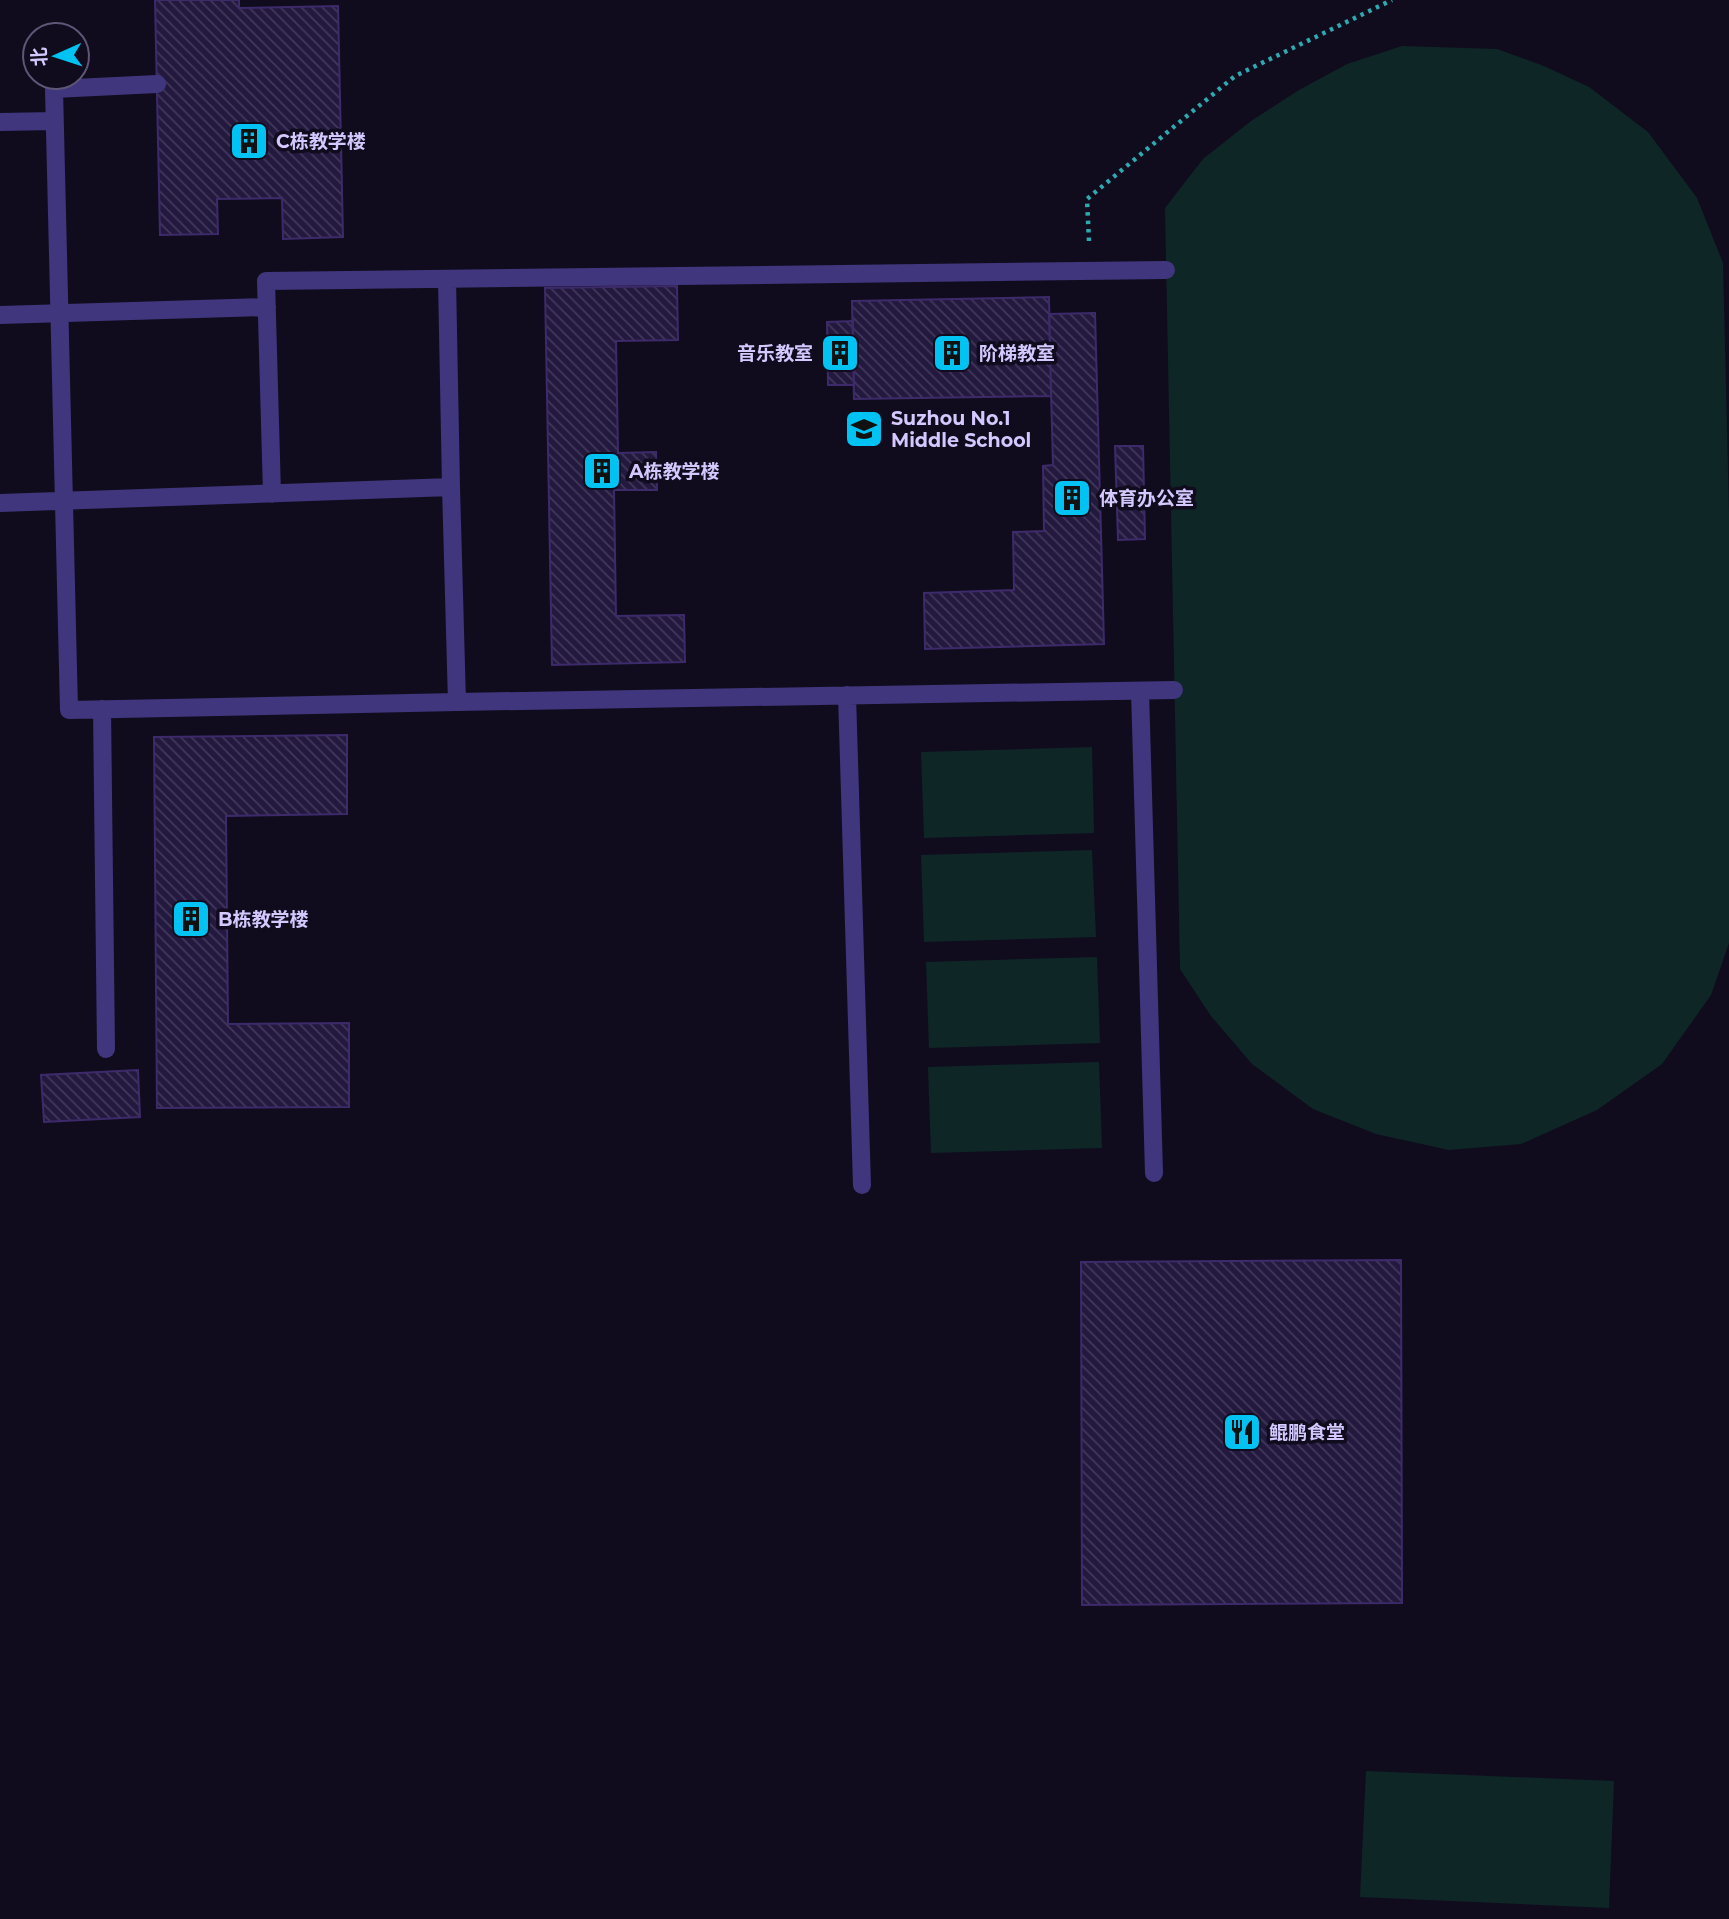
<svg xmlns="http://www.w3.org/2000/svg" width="1729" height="1919" font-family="Montserrat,'Noto Sans SC',sans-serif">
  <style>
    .green { fill: #0f2627 }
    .building { fill: url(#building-back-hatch); stroke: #3d2a6b; stroke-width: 2 }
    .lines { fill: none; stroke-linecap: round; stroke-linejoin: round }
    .path { stroke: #2caaaf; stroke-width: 4.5; stroke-dasharray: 3.5 5; stroke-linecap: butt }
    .minor { stroke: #40367d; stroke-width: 18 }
    .labels { text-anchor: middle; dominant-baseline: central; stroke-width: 7; stroke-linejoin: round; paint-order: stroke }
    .poi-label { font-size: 19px; font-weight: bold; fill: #d4c8ff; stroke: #100c1d; text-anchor: start }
  </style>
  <defs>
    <pattern id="building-back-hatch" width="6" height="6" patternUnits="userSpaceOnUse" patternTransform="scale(1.75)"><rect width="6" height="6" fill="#23183e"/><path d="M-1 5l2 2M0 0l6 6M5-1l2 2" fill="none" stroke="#42385b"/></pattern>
  </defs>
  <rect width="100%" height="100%" fill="#100c1d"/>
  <path class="green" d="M1402,46l95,3 47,17 45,21 59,45 49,66 26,65 6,250v430l-18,52 -49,69 -65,46 -76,34 -72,6 -73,-16 -63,-25 -61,-45 -41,-48 -31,-47 -15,-761 38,-49 48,-38 48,-31 48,-26z
    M1092,747l2,86 -170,5 -3,-86z
    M1092,850l4,87 -172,5 -3,-87z
    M1097,957l3,86 -171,5 -3,-86z
    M1099,1062l3,86 -171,5 -3,-86z
    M1366,1771l248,10 -5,127 -249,-11z"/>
  <path class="building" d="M155,0h84v8l99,-2 5,231 -60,2 -1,-41 -65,1 1,35 -58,1z
    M677,286l1,54 -62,1 2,112 38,-1 1,38h-43l2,126 68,-1 1,47 -133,3 -7,-377z
    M1049,297l2,99 -197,3 -2,-98z
    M1095,313l9,331 -179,5 -1,-56 90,-3 -1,-58 31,-1 -1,-65 10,-1 -4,-151z
    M853,321l1,64h-26l-1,-63z
    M1115,446h28l2,93 -27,1z
    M347,735v79l-121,2 2,208 121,-1v84l-192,1 -3,-371z
    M138,1070l2,47 -96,5 -3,-47z
    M1401,1260l1,343 -320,2 -1,-343z"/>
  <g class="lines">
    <path class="path" d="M1089,241l-2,-42 148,-123 157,-76"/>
    <path class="minor" d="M157,84l-103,5 15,621 388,-8
      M0,122l54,-1
      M447,279l4,208
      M0,315l267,-8
      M272,494l-6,-213 900,-11
      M0,503l451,-16 6,215 717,-12
      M1140,691l14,482
      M847,695l15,490
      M102,709l4,340"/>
  </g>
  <defs>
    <symbol id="building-square" viewBox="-11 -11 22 22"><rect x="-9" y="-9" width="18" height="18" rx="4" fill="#00c3f3" stroke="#100c1d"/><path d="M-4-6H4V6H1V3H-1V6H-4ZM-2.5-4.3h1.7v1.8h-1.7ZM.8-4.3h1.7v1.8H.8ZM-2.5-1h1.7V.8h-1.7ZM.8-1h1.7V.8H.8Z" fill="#111"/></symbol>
    <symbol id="school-square" viewBox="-11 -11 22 22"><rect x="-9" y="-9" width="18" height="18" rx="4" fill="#00c3f3" stroke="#100c1d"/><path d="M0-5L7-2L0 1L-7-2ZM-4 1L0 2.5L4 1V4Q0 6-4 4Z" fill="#111"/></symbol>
    <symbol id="restaurant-square" viewBox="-11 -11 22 22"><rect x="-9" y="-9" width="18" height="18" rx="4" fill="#00c3f3" stroke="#100c1d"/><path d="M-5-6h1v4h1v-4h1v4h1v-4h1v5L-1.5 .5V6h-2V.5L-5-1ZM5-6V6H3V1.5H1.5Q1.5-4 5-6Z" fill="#111"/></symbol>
  </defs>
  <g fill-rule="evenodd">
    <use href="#building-square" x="227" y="119" width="44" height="44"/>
    <use href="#building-square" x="818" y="331" width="44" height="44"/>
    <use href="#building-square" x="930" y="331" width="44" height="44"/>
    <use href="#school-square" x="842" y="407" width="44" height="44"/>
    <use href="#building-square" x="580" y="449" width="44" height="44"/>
    <use href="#building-square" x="1050" y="476" width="44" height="44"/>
    <use href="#building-square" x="169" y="897" width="44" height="44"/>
    <use href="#restaurant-square" x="1220" y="1410" width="44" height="44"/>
  </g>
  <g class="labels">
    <g class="poi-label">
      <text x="276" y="141">C栋教学楼</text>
      <text x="813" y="353" text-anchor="end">音乐教室</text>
      <text x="979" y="353">阶梯教室</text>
      <text x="891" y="418">Suzhou No.1<tspan x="891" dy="22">Middle School</tspan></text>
      <text x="629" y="471">A栋教学楼</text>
      <text x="1099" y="498">体育办公室</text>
      <text x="218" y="919">B栋教学楼</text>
      <text x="1269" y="1432">鲲鹏食堂</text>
    </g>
  </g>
  <g transform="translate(56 56) rotate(267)"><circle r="33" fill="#100c1d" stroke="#5e5777" stroke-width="2"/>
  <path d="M0-5L12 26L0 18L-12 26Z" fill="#00c3f3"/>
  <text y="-10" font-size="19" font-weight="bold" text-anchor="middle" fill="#d4c8ff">北</text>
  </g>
</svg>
